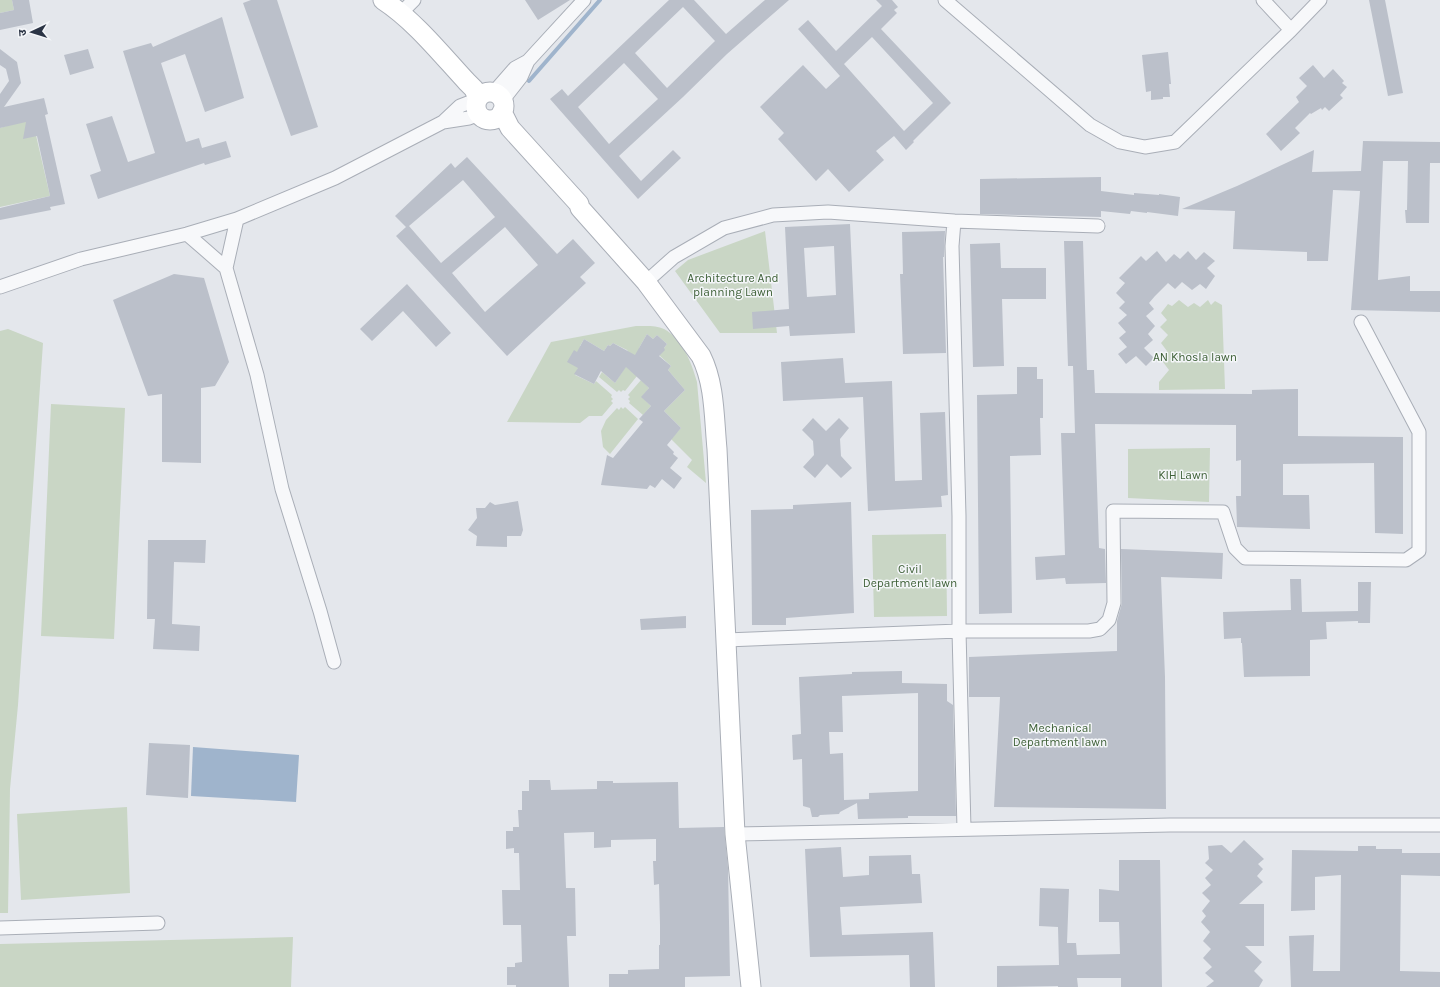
<svg xmlns="http://www.w3.org/2000/svg" width="1440" height="987" font-family="Karla,'Noto Sans Devanagari',sans-serif">
  <style>
    .green { fill: #c9d6c5 }
    .water { fill: #9fb4cc }
    .lines { fill: none; stroke-linecap: round; stroke-linejoin: round }
    .stream { stroke: #9fb4cc; stroke-width: 4 }
    .building { fill: #bbc0ca; fill-rule: evenodd }
    .street-casing { stroke: #a9aeb7; stroke-width: 15 }
    .secondary-casing { stroke: #a9aeb7; stroke-width: 21 }
    .street { stroke: #f7f8fa; stroke-width: 13 }
    .secondary { stroke: #fff; stroke-width: 19 }
    .labels { text-anchor: middle; dominant-baseline: central; stroke-width: 3; stroke-linejoin: round; paint-order: stroke }
    .park-label { font-size: 12px; fill: #3f6138; stroke: #f4f6f9 }
  </style>
  <rect width="100%" height="100%" fill="#e4e7ec"/>
  <path class="green" d="M0,0h12l2,10 -14,3z
    M32,118l18,78 -50,11v-79z
    M765,231l12,102h-57l-45,-62 13,-11z
    M1179,300l9,7 6,-4 6,4 8,-7 3,5 4,-4 7,4 3,84 -66,1v-8l10,-12 -9,-12 7,-7 -6,-8 7,-8 -8,-8 7,-7 -6,-7 7,-9 4,2z
    M636,326c9,0 20,-1 28,3 19,10 28,35 33,53l9,101 -19,-16 5,-7 -21,-21 10,-11 -17,-17 21,-21 -17,-20 3,-4 -12,-11 8,-11 -10,-9 -4,4 -6,-5 -8,14 2,3 -3,18 -11,-19 -14,-7 -3,3 -2,-1 -4,6 -20,-12 -4,7 6,4 -11,25 19,9 2,-3 16,14 -1,2 2,2 -2,2 2,2 -11,13h-13l-9,7 -73,-1 44,-80z
    M8,329l35,14 -25,362 -8,84 -2,124h-8v-582z
    M626,366l11,10 -12,15 -2,-1 -2,2 -2,-2 -2,2 -18,-15 3,-5 13,11z
    M641,380l8,8 -7,9 9,9 -8,9 -14,-12 1,-2 -2,-2 2,-2 -2,-2z
    M51,404l74,4 -11,231 -73,-3z
    M621,407l2,2 2,-2 13,12 -28,35 -7,-7 -2,-16 5,-11 11,-12 2,2z
    M1210,448l-1,54 -81,-4v-49z
    M946,534l1,82 -73,1 -2,-82z
    M127,807l3,86 -109,7 -4,-86z
    M293,937l-2,50h-291v-43z"/>
  <path class="water" d="M193,747l106,8 -3,47 -105,-6z"/>
  <g class="lines">
    <path class="stream" d="M529,81l71,-81"/>
  </g>
  <path class="building" d="M12,0h17l4,23 -33,7v-17l14,-3z
    M251,0h26l41,127 -27,9 -48,-133z
    M525,0h45l-32,20z
    M669,0h25l32,34 39,-34h24l-62,54 -44,43 -64,59 22,25 32,-31 8,8 -43,41 -88,-100 12,-10 6,7zM683,7l32,34 -48,47 -32,-35zM624,63l34,36 -49,45 -31,-37z
    M876,0h16l6,7 -4,3 3,3 -16,16 70,74 -38,38 1,1 -8,8 -12,-14 -18,15 8,9 -35,32 -21,-23 -12,12 -38,-42 6,-6 -24,-26 43,-42 23,24 14,-13 -42,-47 10,-9 28,31 46,-45zM872,37l61,66 -29,28 -60,-67z
    M1369,0h16l18,93 -15,3z
    M222,17l22,81 -39,14 -20,-58 -24,9 25,79 13,-4 3,10 24,-7 5,16 -26,8 -1,-2 -106,36 -8,-24 11,-4 -15,-47 26,-8 16,46 27,-9 -32,-102 28,-8 2,4z
    M0,49l17,13 4,21 -17,24 40,-9 4,16 -3,1 20,89 -15,3 1,3 -51,10v-12l50,-12 -13,-60 -14,3 3,-17 -26,6v-34l9,-13 -3,-12 -6,-4z
    M88,49l6,19 -24,7 -6,-20z
    M1168,52l3,32h-2l1,13h-7v2l-12,1v-9l-5,1 -4,-37z
    M1313,65l11,13 9,-9 11,12 -2,2 5,4 -7,8 3,3 -14,13 -4,-4 -3,3 -1,-2 -10,6 -1,-1 -15,15 5,5 -19,18 -15,-17 33,-32 -3,-5 11,-11 -8,-8z
    M1363,141l77,1v21h-10l-1,60h-23l-1,-13h2l1,-49h-25l-5,119 32,-4v15h30v21l-89,-2 9,-119 -27,-1 -5,71h-21v-9l-74,-3 2,-38 -53,-2 55,-23 77,-36 -2,22 49,-1z
    M467,157l90,97 16,-15 22,24 -15,14 6,6 -79,73 -111,-120 10,-9 -11,-11 56,-53 4,5zM463,180l32,37 -54,46 -32,-37zM505,227l33,38 -53,47 -33,-39z
    M1101,177v14l33,4v-2l25,2v-1l21,3 -2,19 -31,-4v1l-16,-2 -1,3 -29,-3v6l-121,-3v-35z
    M850,224l5,109 -65,3 -1,-10 -36,3 -1,-17 37,-3 -4,-82zM834,246l2,49 -29,2 -3,-49z
    M945,231l-1,26h-1l3,96 -43,1 -3,-80h3l-1,-42z
    M1064,241h19l4,129h7l1,23 157,1v-4l46,-1v47l105,1v97l-28,-1 -1,-70 -91,1v31h26l1,34 -73,-2 -1,-31h5v-36l-5,1v-36l-141,-1 4,124 6,1 1,34 -40,1 -1,-6 -29,2 -1,-23 30,-2 -4,-122h14l-2,-67h-5z
    M1000,243l1,25h45v31h-44l2,67 -31,1 -3,-123z
    M1157,251l9,11 8,-8 6,5 8,-8 8,9 8,-8 11,9 -8,7 8,8 -9,13 -6,-5 -8,6 -10,-8 -7,7 -7,-6 -13,13 -6,7 5,6 -8,7 9,10 -7,8 5,6 -9,8 10,10 -8,8 -10,-10 -10,8 -8,-10 9,-7 -8,-9 7,-6 -8,-9 9,-8 -8,-7 6,-6 -9,-9 9,-10 -6,-5 22,-22 5,5z
    M174,274l30,4 25,84 -14,24 -14,2v75l-39,-1v-68l-14,2 -35,-96z
    M407,284l44,49 -15,14 -33,-36 -31,30 -12,-12z
    M647,334l6,5 4,-4 10,9 -3,4 1,2 -6,6 12,10 -3,4 17,20 -21,21 17,17 -14,17 7,7 -1,2 5,4 -8,10 12,10 -8,11 -12,-10 -7,9 -5,-3 -3,4 -46,-4 6,-30 6,3 30,-36 -4,-3 12,-13 -10,-9 8,-9 -23,-21 -11,16 -14,-12 -7,13 -20,-10 4,-6 -11,-6 7,-12 3,2 7,-13 20,12 4,-6 2,1 3,-3 22,12z
    M843,358l2,25 47,-2 3,100 27,-1 -2,-67 25,-1 3,83 -7,1 1,11 -74,4 -5,-114 -80,4 -2,-39z
    M1017,367h20v12h6v39h-3l1,37 -31,1 2,157 -33,1 -2,-219 40,-1z
    M813,418l13,13 13,-13 10,10 -9,11 1,17 11,12 -11,10 -14,-14 -12,14 -12,-11 11,-12 -1,-14 -11,-11z
    M518,501l5,29 -2,6h-14v11l-31,-1 1,-10 -9,-6 9,-12 -1,-10h9l5,-6 5,3z
    M851,502l3,111 -68,5v7h-34l-1,-115 42,-1v-4z
    M148,540h58l-1,23 -31,-1 -2,62 28,2 -1,25 -46,-2 2,-30h-8z
    M1121,549l102,4 -1,26 -61,-2 4,100 1,132 -172,-2 6,-110h-31v-40l148,-6v-30l5,-18z
    M1290,579h11l1,33 56,-1v-29h13l-1,41h-12v-2l-32,1 1,17 -17,1v36l-66,1 -2,-34h-1v-5l-17,1 -1,-27 68,-2z
    M686,616v12l-45,2 -1,-11z
    M902,671v12l45,1v17l6,4 3,111h-48v2l-50,1 -1,-16 -17,9 -1,2 -19,1 -2,2h-6l-2,-9 -7,-2 -1,-47 -9,1 -1,-25 9,-1 -2,-57 53,-3v-2zM918,693v98l-49,2v6l-25,1 -1,-47 -13,1 -1,-22h14l-1,-36z
    M149,743l41,2 -2,53 -42,-3z
    M529,780h21l1,10 46,-1v-8h16v2l65,-1 1,46 45,-1 4,41 2,108 -45,1v10h-76v-13h19v-4l31,-1v-24h1v-20l-1,-41 -5,1 -1,-24h3v-22l-45,1v7l-17,1v-16l-30,1 2,55h9l1,48h-9l2,51h-53v-2h-9v-18h8v-4l7,-1 -1,-37h-18l-1,-35h18l-1,-37h-5v-5l-8,1v-18h7v-4h6l-1,-17h4v-19h7z
    M1244,840l20,19 -6,5 5,5 -6,7 6,6 -24,22h25v42h-19l17,16 -8,9 9,9 -4,7h-53l8,-6 -9,-8 7,-6 -9,-9 8,-9 -8,-8 7,-9 -9,-10 5,-6 -4,-5 8,-10 -8,-8 9,-8 -6,-7 8,-8 -8,-7 4,-4 -1,-13 14,-1 9,8z
    M1358,846h18v3h26v4h38v23l-39,-1 -1,96 40,1v15h-149l-2,-51 25,-1 -1,36h27l1,-96 -26,2v33l-24,1 1,-61 66,1z
    M841,847l2,30 26,-2v-19l42,-1 1,19h8l2,29 -82,4 2,28 91,-3 2,55h-25l-1,-32 -99,2 -5,-108z
    M1119,860h41l2,127h-41v-9h-44l1,9h-20v-1l-61,1v-21l62,-1 -1,-38 -19,-1 1,-38 29,1 -2,54h9l1,12 43,-1 -1,-32h-20v-33l20,2z"/>
  <g class="lines">
    <defs>
      <path id="street" d="M945,0l145,125 30,17 25,5 30,-5 116,-112 29,-30
        M1263,0l28,30
        M401,13l13,-13
        M494,92l21,-24 13,-7 56,-61
        M503,100l18,-23 7,-16
        M443,122l26,-4 10,-4
        M237,219l-11,49 31,107 25,114 38,122 14,51
        M954,221l144,5
        M187,234l39,34
        M646,282l28,-25 50,-29 49,-13 55,-3 126,9 -2,25 7,270v115l5,198
        M0,287l81,-28 106,-25 50,-15 98,-41 108,-56 17,-16 18,-7
        M726,640l233,-9h130l11,-2 9,-9 5,-17 -1,-92 110,1 12,36 10,10 161,2 13,-9v-119l-58,-110
        M735,834l435,-9h270
        M0,928l158,-5"/>
      <path id="secondary" d="M383,0c32,21 58,54 84,82l7,7 4,10
        M476 106a14 14 0 1 1 28 0a14 14 0 1 1-28 0Z
        M502,112l8,16 69,76 1,4 66,74 55,74c14,28 13,62 16,93l18,385 16,153"/>
    </defs>
    <use href="#street" class="street-casing"/>
    <use href="#secondary" class="secondary-casing"/>
    <use href="#street" class="street"/>
    <use href="#secondary" class="secondary"/>
  </g>
  <g class="labels">
    <g class="park-label">
      <text x="733" y="278">Architecture And<tspan x="733" dy="14">planning Lawn</tspan></text>
      <text x="1195" y="357">AN Khosla lawn</text>
      <text x="1183" y="475">KIH Lawn</text>
      <text x="910" y="569">Civil<tspan x="910" dy="14">Department lawn</tspan></text>
      <text x="1060" y="728">Mechanical<tspan x="1060" dy="14">Department lawn</tspan></text>
    </g>
  </g>
  <g transform="translate(32 32) rotate(266)" stroke="#f4f6f9" stroke-width="3" paint-order="stroke">
  <path d="M0-3L7 15L0 10L-7 15Z" fill="#2b3445"/>
  <text y="-6" font-size="11" font-weight="bold" text-anchor="middle" fill="#2b3445">उ</text>
  </g>
</svg>
